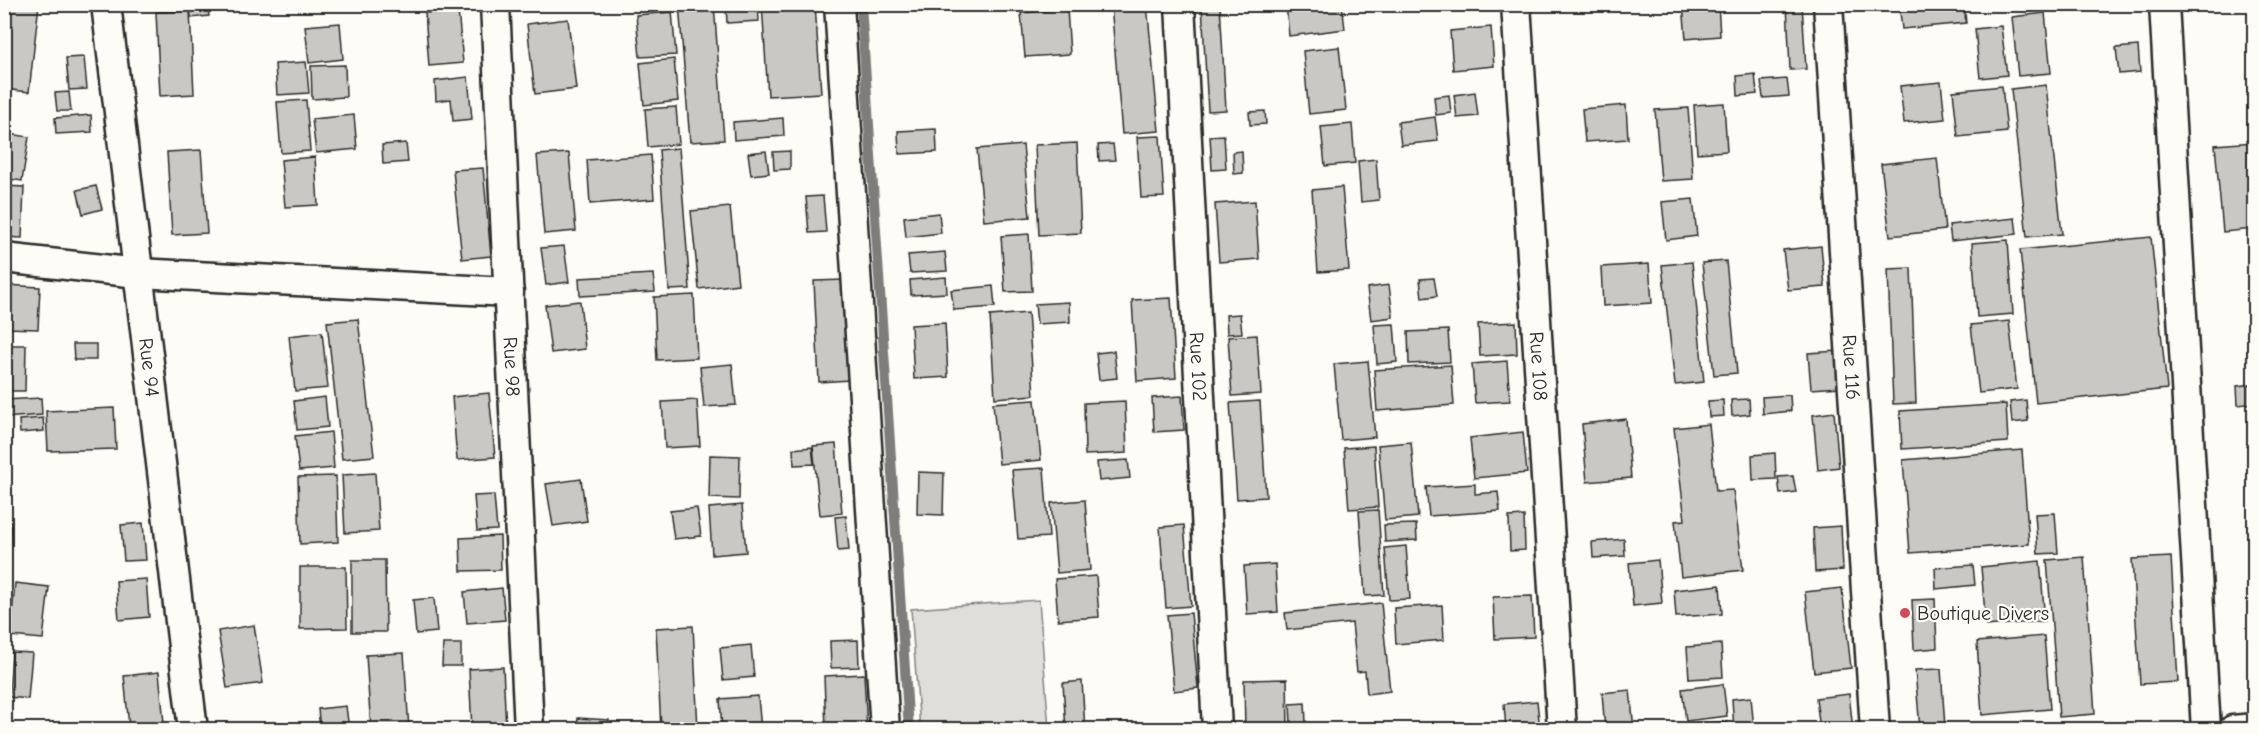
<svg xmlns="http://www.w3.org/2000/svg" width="2259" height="734" font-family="'Comic Neue',sans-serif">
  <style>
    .green { fill: #dfdeda; stroke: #858482; stroke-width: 1.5 }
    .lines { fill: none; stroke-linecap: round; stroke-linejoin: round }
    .stream { stroke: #7e7d7b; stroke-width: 10 }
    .building { fill: #c9c8c4; stroke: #2b2b2b; stroke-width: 1.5 }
    .street-casing { stroke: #2b2b2b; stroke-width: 33 }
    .street { stroke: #fdfcf7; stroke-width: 28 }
    .poi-dot { fill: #d1495b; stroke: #fdfcf7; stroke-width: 2 }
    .labels { text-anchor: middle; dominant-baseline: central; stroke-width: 4.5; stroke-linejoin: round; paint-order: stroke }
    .street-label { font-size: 20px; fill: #2b2b2b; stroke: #fdfcf7 }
    .poi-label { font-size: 20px; fill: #2b2b2b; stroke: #fdfcf7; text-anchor: start }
  </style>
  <rect width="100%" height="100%" fill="#fdfcf7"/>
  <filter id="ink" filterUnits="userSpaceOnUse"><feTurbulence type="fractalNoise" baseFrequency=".0167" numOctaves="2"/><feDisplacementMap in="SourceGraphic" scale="12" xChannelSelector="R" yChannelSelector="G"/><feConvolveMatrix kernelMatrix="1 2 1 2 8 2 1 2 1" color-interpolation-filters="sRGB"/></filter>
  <g filter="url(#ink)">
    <path class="green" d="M1039,600l10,129h-129l-9,-120z"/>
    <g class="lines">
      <path class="stream" d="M861,4l48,726"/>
    </g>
    <path class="building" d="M4,4h35l-10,88 -25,-3z
      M190,4h17l2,12 -18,2z
      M679,4h35l10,136 -34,2z
      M758,4l1,17 -32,2 -1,-17z
      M762,4h53l6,89 -53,3z
      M1111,4h36l12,127 -37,3z
      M1220,4l6,106 -18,1 -6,-105z
      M1286,4h56l3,25 -56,7z
      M1683,4h35l2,32 -34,3z
      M1787,4h15l4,65 -16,1z
      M1899,4h65l2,19 -64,6z
      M1067,9l3,45 -45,3 -4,-44z
      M458,10l5,53 -34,3 -4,-53z
      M190,11l4,83 -34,2 -4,-84z
      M672,12l4,43 -36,2 -4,-42z
      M2045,13l6,60 -33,3 -6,-59z
      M568,19l8,70 -41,5 -8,-70z
      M340,23l3,36 -34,4 -4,-37z
      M2001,26l6,49 -27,3 -5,-49z
      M1491,27l3,39 -41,4 -3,-39z
      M2138,46l2,26 -21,2 -3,-26z
      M1339,47l7,63 -37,4 -6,-63z
      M84,57l3,32 -18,1 -3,-32z
      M674,59l4,42 -34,4 -4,-42z
      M306,62l3,31 -32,2 -2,-31z
      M345,65l1,32 -34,2 -1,-33z
      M1755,74l2,20 -19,2 -1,-20z
      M468,77l4,42 -19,2 -2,-22 -15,2 -1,-20z
      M1787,79l2,17 -26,2 -2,-17z
      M1941,82l4,37 -41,4 -4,-37z
      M2046,85l16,149 -35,3 -16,-148z
      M2002,86l5,46 -49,5 -5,-46z
      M69,92l2,19h-14l-2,-18z
      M1475,92l3,24 -21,2 -3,-23z
      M1449,95l2,18 -15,2 -2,-18z
      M306,100l4,51 -29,2 -4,-51z
      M1724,103l3,48 -30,2 -3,-48z
      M1626,105l2,34 -43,3 -3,-33z
      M676,107l3,37 -31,3 -3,-38z
      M1688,108l5,71 -32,2 -6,-71z
      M1265,111l1,13 -16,1 -1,-13z
      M91,115l1,17 -36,2 -1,-16z
      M354,115l3,34 -41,4 -4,-34z
      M1435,117l3,24 -37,4 -3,-23z
      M783,118l1,18 -50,4 -1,-18z
      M1352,124l3,39 -30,3 -4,-39z
      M936,129l1,23 -38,2 -1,-23z
      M4,133l25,4 -7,44 -18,-3z
      M1224,135l2,34 -14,1 -2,-34z
      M1160,136l4,61 -23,1 -4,-61z
      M2254,142v87l-31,3 -8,-87z
      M406,143l2,19 -25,2 -1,-19z
      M1077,143l4,90 -42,2 -4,-90z
      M1113,144l2,16 -16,1 -1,-16z
      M1023,145l7,72 -46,4 -7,-72z
      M679,148l11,141 -21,1 -10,-140z
      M201,150l6,83 -35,2 -5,-83z
      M766,151l3,22 -18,2 -3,-22z
      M790,151v18l-16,1 -1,-18z
      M1242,151l1,22 -9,1 -1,-22z
      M569,153l7,78 -32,3 -7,-79z
      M651,155l3,44 -64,5 -3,-44z
      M315,157l3,48 -33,2 -4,-47z
      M1937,158l8,72 -55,6 -9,-72z
      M1376,159l3,41 -18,2 -3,-41z
      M483,168l8,88 -29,3 -9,-89z
      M4,186l20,1 -2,51 -18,-1z
      M96,186l6,23 -19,5 -6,-24z
      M1342,187l7,83 -31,2 -6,-82z
      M823,196l3,36 -17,1 -3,-36z
      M1693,199l4,37 -31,4 -4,-38z
      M1255,201l4,58 -40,3 -4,-58z
      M730,207l8,77 -39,5 -8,-78z
      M939,213l2,20 -35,4 -2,-20z
      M2015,218l2,16 -66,7 -2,-16z
      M1029,234l3,57 -27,1 -4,-56z
      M2151,237l16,152 -131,14 -16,-153z
      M2008,240l5,74 -36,3 -5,-74z
      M564,246l5,36 -23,3 -5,-37z
      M1821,246l4,41 -37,3 -5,-40z
      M945,252l2,19 -37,2 -2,-18z
      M1726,261l11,112 -23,2 -12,-112z
      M1692,262l12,120 -29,3 -13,-120z
      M1649,264l3,39 -49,3 -2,-39z
      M1911,268l5,135 -23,1 -5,-135z
      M653,274l2,18 -75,4 -1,-18z
      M946,277l1,16 -36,2 -1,-15z
      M1434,278l3,18 -15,2 -2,-19z
      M845,280l5,100 -31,2 -5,-101z
      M4,285l36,2 -2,42 -34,-1z
      M1389,285l4,32 -22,3 -4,-32z
      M993,286l2,21 -41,3 -3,-20z
      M694,295l3,63 -40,2 -3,-63z
      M1171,298l5,80 -39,3 -5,-81z
      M580,301l5,48 -34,4 -6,-48z
      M1069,302l1,20 -33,2 -2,-20z
      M1028,313l6,82 -39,3 -5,-82z
      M1240,314l2,19 -15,1 -1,-19z
      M358,319l16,137 -32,3 -15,-137z
      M2009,321l8,68 -38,4 -8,-68z
      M1516,322l1,32 -37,2 -2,-32z
      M945,323l3,54 -34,2 -3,-54z
      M1394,324l3,38 -20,2 -3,-39z
      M1448,330l2,32 -41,2 -1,-32z
      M322,332l6,56 -33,3 -6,-55z
      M1257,335l4,59 -29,2 -4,-59z
      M73,344h23v16h-22z
      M4,345h22l-1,46h-21z
      M1114,351l3,27 -18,2 -3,-27z
      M1838,351l3,36 -30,2 -3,-36z
      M1368,361l7,76 -34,3 -7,-76z
      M1507,361l3,40 -35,2 -3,-39z
      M732,364l4,41 -32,2 -4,-40z
      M1451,365l3,40 -77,6 -3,-41z
      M2254,384v19l-16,2 -1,-19z
      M489,393l6,64 -38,3 -5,-63z
      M1790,395l1,16 -28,3 -1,-17z
      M1182,396l2,34 -30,2 -2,-34z
      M325,397l3,30 -31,3 -3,-29z
      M41,398l1,17 -38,3v-18z
      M1749,399l1,15 -18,2 -1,-16z
      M697,400l3,46 -35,2 -3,-46z
      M1035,400l6,60 -42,4 -6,-61z
      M1723,400l1,16 -15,1 -1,-16z
      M2026,400l2,21 -16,2 -2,-21z
      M1125,401l2,52 -42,2 -1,-52z
      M1260,401l6,96 -29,2 -7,-96z
      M2006,404l2,38 -106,7 -2,-38z
      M114,408l2,41 -68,2 -2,-40z
      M1834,412l5,55 -21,3 -5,-55z
      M43,418l1,13 -24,2 -1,-13z
      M1626,419l5,59 -44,4 -5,-58z
      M1709,424l7,67 17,-1 10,80 -62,7 -6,-56 10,-1 -11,-92z
      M331,432l3,36 -35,3 -4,-35z
      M1523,432l4,41 -53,5 -4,-40z
      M1411,442l7,75 -33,3 -7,-75z
      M836,444l6,69 -22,2 -7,-69z
      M1374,446l4,61 -29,2 -5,-61z
      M812,447l2,17 -20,1 -1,-16z
      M2022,450l7,94 -119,9 -7,-93z
      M1775,453l1,26 -23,1 -1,-25z
      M710,455l30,1 -1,43 -30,-1z
      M1128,460l2,18 -31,3 -2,-19z
      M1044,468l5,69 -31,2 -6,-69z
      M918,472l26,1 -1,42 -26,-1z
      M375,473l4,58 -34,2 -3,-58z
      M336,476l2,66 -38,2 -2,-67z
      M1793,476l3,16 -16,2 -2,-17z
      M581,479l6,42 -34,5 -7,-42z
      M1475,484v10l23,-2 2,19 -71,5 -3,-29z
      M494,495l3,35 -20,1 -3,-35z
      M1085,500l5,70 -33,3 -6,-70z
      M742,505l4,47 -34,3 -3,-47z
      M697,508l4,28 -27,3 -4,-28z
      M1378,510l6,85 -19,1 -6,-85z
      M2055,513l3,40 -20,1 -3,-40z
      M846,516l3,34 -11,1 -3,-34z
      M1524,516l1,34 -15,1 -1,-34z
      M4,523h7l-2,87h-5z
      M143,523l3,37 -22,1 -3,-36z
      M1416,524l1,16 -32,2 -1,-17z
      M1184,525l7,81 -25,2 -6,-81z
      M1841,526l2,44 -28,2 -2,-44z
      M500,536l1,34 -40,1 -1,-33z
      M1624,539l1,17 -32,2 -1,-16z
      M1406,546l4,53 -21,1 -4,-52z
      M2084,557l11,157 -36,3 -12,-157z
      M2171,557l7,125 -38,2 -8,-125z
      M352,560h33l1,72h-34z
      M1658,560l4,43 -29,3 -4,-43z
      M2040,561l5,60 -59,5 -5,-59z
      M1275,564l3,48 -31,2 -3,-48z
      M1973,565l2,20 -39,4 -1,-21z
      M300,567h46l1,61 -47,1z
      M1096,576l3,41 -41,3 -3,-41z
      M146,579l3,38 -30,3 -3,-39z
      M15,583l34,4 -6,52 -33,-3z
      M1720,585l2,29 -46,3 -2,-27z
      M502,588l3,32 -38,3 -3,-31z
      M1842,588l9,80 -37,4 -9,-80z
      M1532,596l2,41 -39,2 -2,-42z
      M434,598l3,34 -21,2 -3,-34z
      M1935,599l2,49 -23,2 -2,-50z
      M1381,603l9,88 -23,3 -2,-23 -8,1 -5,-49 -65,7 -2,-17z
      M1442,605l2,35 -48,4 -2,-36z
      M1191,613l7,75 -24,3 -7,-76z
      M254,625l9,58 -36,5 -9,-57z
      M693,626l5,104h-37l-5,-102z
      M2044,636l6,73 -68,6 -5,-73z
      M858,640l1,27 -28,1 -1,-27z
      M443,644h18v22h-19z
      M1721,644l2,33 -34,2 -2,-32z
      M751,645l3,32 -31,3 -3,-32z
      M12,652l20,1 -4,46 -19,-2z
      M404,653l5,77h-38l-5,-75z
      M503,667l3,63h-34l-3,-61z
      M1941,669l4,58 -25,2 -5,-59z
      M159,672l5,51 -35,4 -5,-51z
      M864,674l3,56h-41l-2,-54z
      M1287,679l1,51h-43l-1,-50z
      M1082,681l3,49h-19l-3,-47z
      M1723,684l4,32 -41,5 -4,-32z
      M1630,690l4,40h-29l-3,-37z
      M1849,694l4,36h-33l-4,-32z
      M758,696l3,34h-39l-2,-31z
      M1751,697l3,33h-20l-2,-31z
      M1537,701l3,29h-34l-2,-26z
      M1305,703l1,20 -15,1 -1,-20z
      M346,706l3,24h-29l-2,-21z
      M578,718l31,2v10h-32z
      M1727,722l1,8h-23v-7z
      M1698,723v7h-26l-1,-3z"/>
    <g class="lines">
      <defs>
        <g id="street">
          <path id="s1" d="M106,4l87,726"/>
          <path id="s2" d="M495,4l34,726"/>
          <path d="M839,4l46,726"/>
          <path id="s3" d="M1180,4l37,726"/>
          <path id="s4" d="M1516,4l46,726"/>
          <path id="s5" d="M1828,4l47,726"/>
          <path d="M2164,4l42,726"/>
          <path d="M4,258l134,15 371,19"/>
          <path d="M2233,730l21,-2"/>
        </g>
      </defs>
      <use href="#street" class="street-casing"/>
      <use href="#street" class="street"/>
    </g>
  </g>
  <circle class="poi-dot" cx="1905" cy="613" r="6"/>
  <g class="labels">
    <g class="street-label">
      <text stroke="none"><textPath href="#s1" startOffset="366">Rue 94</textPath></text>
      <text stroke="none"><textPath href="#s2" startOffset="363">Rue 98</textPath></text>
      <text stroke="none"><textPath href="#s3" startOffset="363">Rue 102</textPath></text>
      <text stroke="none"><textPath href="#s4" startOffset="363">Rue 108</textPath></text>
      <text stroke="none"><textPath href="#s5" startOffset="364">Rue 116</textPath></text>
    </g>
    <g class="poi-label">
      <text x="1917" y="613">Boutique Divers</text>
    </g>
  </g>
  <rect width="2259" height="734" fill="none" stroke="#fdfcf7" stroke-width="24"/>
  <rect x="12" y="12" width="2235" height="710" fill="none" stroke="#2b2b2b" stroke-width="2" filter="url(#ink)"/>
</svg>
